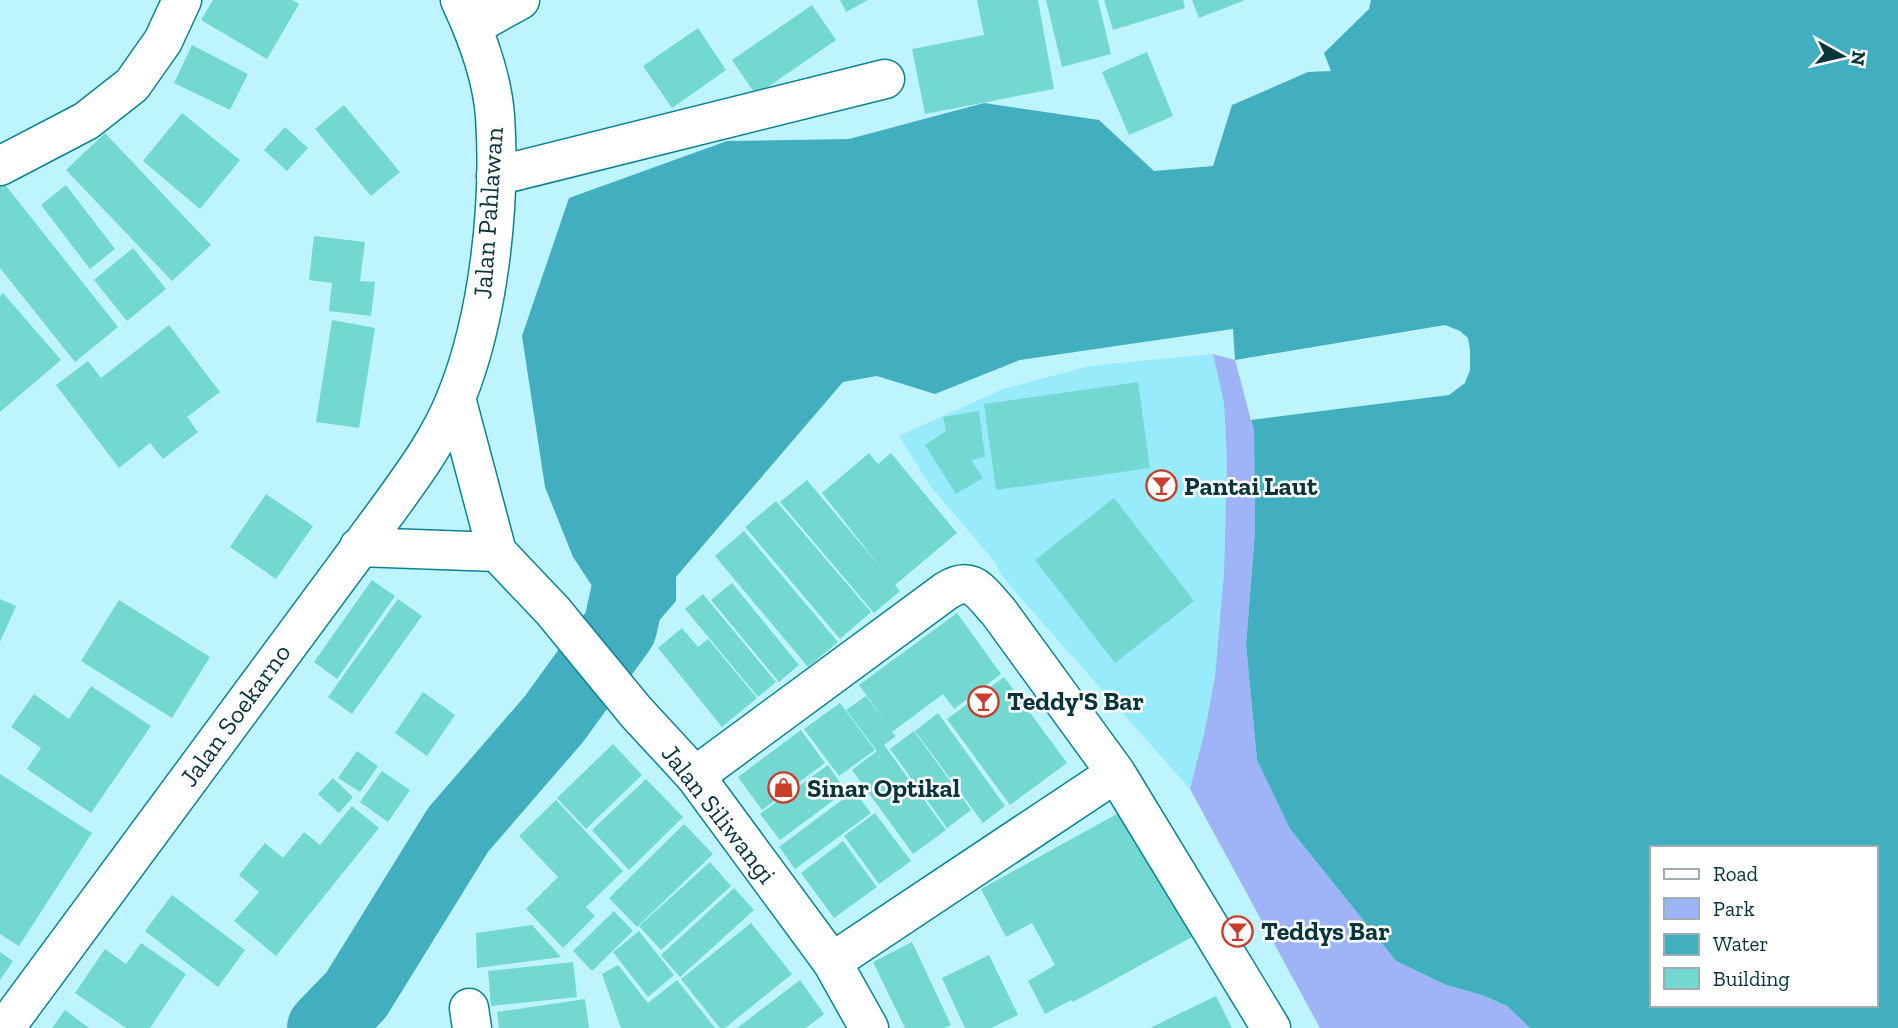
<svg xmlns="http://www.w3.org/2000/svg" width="1898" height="1028" font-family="'Zilla Slab',serif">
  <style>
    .built { fill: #97ebfb }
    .green { fill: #9eb4f6 }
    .water { fill: #42afc1; fill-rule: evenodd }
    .pier { fill: #bdf4fe }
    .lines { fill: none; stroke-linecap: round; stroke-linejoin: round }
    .river { stroke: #42afc1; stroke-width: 74 }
    .building { fill: #74d8d2 }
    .minor-casing { stroke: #0c8394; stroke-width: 41 }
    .highway-casing { stroke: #0c8394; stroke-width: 41 }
    .minor { stroke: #fff; stroke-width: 38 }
    .highway { stroke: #fff; stroke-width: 38 }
    .labels { text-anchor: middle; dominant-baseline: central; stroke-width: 5; stroke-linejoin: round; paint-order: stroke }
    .street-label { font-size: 26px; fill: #08353c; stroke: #fff }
    .poi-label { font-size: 26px; font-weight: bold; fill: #08353c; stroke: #fff; text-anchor: start }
  </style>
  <rect width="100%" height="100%" fill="#bdf4fe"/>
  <path class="built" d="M1213,354l11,49 3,56 -3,113 -9,104 -10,54 -15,59 -172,-194 -18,-22 -5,-11 -64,-75 -32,-51 104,-47 87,-23z"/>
  <path class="green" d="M1213,354l22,6 19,70 1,101 -9,114 11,115 33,69 106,132 50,24 36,10 25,11 23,22h-210l-130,-239 15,-59 10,-54 9,-104 3,-113 -3,-56z"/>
  <path class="water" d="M1371,0h527v1028h-368l-23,-22 -25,-11 -36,-10 -50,-24 -106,-132 -33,-69 -11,-115 9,-114 -1,-101 -19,-70 -2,-31 -213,31 -85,34 -58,-18 -34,6 -167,195v24l-38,44 -18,-17 -47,-71 -28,-70 -23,-151 47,-138 158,-57 122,-2 135,-36 115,17 55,51 59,-5 19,-61 76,-33 23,-1 -7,-18 45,-44zM1651,848h224v157h-224z"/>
  <path class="pier" d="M1445,325l15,6 8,7 2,12v20l-5,13 -16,12 -198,25 -16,-60z"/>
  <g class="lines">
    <path class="river" d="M324,1028l32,-33 102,-165 96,-111 66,-91 22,-99"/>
  </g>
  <path class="building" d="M213,0h79l7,4 -32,55 -66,-39z
    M840,0h28l-22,12z
    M977,0h61l16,89 -129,25 -13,-65 72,-14z
    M1046,0h52l13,54 -49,13z
    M1104,0h79l2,8 -72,22z
    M1192,0h53l-46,18z
    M812,5l24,35 -80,55 -24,-35z
    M698,28l28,42 -54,38 -29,-42z
    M192,45l56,29 -18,36 -56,-27z
    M1147,52l26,64 -44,19 -27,-63z
    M344,105l56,67 -29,24 -56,-67z
    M182,113l58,47 -40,49 -57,-48z
    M285,127l23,21 -21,23 -23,-21z
    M105,133l106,112 -39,36 -106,-111z
    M3,182l115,145 -43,35 -75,-94v-84z
    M66,185l49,64 -25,20 -49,-64z
    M314,236l51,6 -5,39 15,1 -4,34 -42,-5 3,-28 -23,-3z
    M133,248l33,41 -39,32 -33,-41z
    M3,293l58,67 -61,52v-116z
    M332,320l43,8 -16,100 -43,-6z
    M169,325l51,67 -33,25 11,15 -35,27 -13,-16 -31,25 -63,-83 32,-24 13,17z
    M1138,382l12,86 -154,22 -12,-86z
    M979,411l6,46 -14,3 12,18 -27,16 -31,-49 21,-14 -3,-14z
    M869,453l9,11 13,-11 66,80 -62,52 5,6 -26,22 -94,-111 27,-22 74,88 -59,-75z
    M266,494l47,32 -37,53 -46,-32z
    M1114,498l80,103 -79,62 -80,-103z
    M776,501l95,111 -31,27 -95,-112z
    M744,531l94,111 -30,25 -93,-111z
    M372,580l23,16 -58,83 -23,-17z
    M732,583l67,82 -20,17 -68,-82z
    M703,594l73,88 -18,15 -73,-88z
    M0,599l16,7 -16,36z
    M398,599l24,17 -70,98 -24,-17z
    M119,600l91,57 -38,61 -91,-57z
    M957,613l44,61 -47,35 -11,-15 -51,38 4,4 -12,9 62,85 -33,24 -61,-84 25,-19 -31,-41 20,-14 20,26 -27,-37z
    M682,628l16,19 10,-8 49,59 -35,29 -64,-79z
    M1004,677l63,86 -57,42 -63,-86z
    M91,686l60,40 -60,87 -64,-44 14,-21 -30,-21 23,-33 35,25z
    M423,692l32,23 -28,41 -32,-23z
    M840,703l35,47 -36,26 -35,-47z
    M938,713l67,93 -22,17 -68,-92z
    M801,730l24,33 -63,47 -24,-33z
    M914,731l57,79 -24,18 -57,-79z
    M613,744l29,31 -56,54 -29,-31z
    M357,751l21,15 -18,26 -22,-14z
    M828,765l18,26 -66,49 -20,-26z
    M382,771l28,19 -22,32 -28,-20z
    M0,774l92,59 -73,113 -19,-12z
    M333,778l20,19 -14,16 -21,-19z
    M646,779l37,38 -54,53 -37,-40z
    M854,791l17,22 -76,56 -16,-22z
    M556,800l67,71 -37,36 9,9 -32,32 -37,-39 32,-32 -39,-41z
    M352,806l27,22 -103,128 -42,-35 25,-29 -20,-17 26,-32 18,15 21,-26 16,13z
    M1124,810l68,127 -119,65 -2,-2 -26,14 -17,-33 27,-16 -23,-42 -26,14 -25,-48z
    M875,813l36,48 -32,23 -35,-48z
    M684,824l29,30 -76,73 -28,-29z
    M843,841l34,46 -43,31 -33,-45z
    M710,862l21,24 -70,64 -22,-24z
    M734,888l20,22 -74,67 -19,-22z
    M172,895l73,55 -27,37 -73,-56z
    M614,911l19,20 -41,40 -19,-20z
    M751,923l41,51 -67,54h-5l-39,-49z
    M532,925l29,32 -84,11 -1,-35z
    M639,931l35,44 -26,22 -35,-45z
    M912,942l39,83 -6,3h-40l-32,-66z
    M141,943l45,31 -36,54h-24l-51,-35 30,-44 21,15z
    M0,952l13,9 -13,19z
    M989,955l29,60 -27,13h-26l-23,-50z
    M573,962l4,35 -86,9 -3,-35z
    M618,965l30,38 29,-23 38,48h-94l-19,-54z
    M800,980l24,34 -18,14h-69z
    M1216,996l16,32h-82z
    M585,999l4,29h-90l-2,-16z
    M65,1010l24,18h-37z"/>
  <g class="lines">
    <defs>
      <path id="minor" d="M473,26l47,-26
        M0,166l86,-45 46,-36 31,-44 19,-41
        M496,176l389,-97
        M695,776l251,-185c26,-17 34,1 52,20l118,162 155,255
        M832,962l284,-189
        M469,1008l3,20"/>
      <path id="highway" d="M456,398l41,154 56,59 83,101 59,64 137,186 37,66
        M359,547l138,5
        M5,1028l382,-517c26,-36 53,-72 69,-113 33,-81 45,-195 39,-282 -3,-40 -18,-80 -35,-116"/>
    </defs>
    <use href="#minor" class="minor-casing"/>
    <use href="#highway" class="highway-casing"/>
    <use href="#minor" class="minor"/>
    <use href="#highway" class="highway"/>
  </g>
  <defs>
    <symbol id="bar-ring" viewBox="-11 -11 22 22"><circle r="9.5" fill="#fff" stroke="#c93d2c" stroke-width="1.5"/><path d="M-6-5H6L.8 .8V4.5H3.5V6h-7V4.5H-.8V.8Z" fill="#c93d2c"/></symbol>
    <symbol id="shop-ring" viewBox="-11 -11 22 22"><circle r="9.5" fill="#fff" stroke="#c93d2c" stroke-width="1.5"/><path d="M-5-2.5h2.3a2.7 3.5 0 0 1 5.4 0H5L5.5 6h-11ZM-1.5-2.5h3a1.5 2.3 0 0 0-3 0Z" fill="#c93d2c"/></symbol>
  </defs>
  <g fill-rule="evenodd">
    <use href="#bar-ring" x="1144" y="468" width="35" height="35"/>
    <use href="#bar-ring" x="966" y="684" width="35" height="35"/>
    <use href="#shop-ring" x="766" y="770" width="35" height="35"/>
    <use href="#bar-ring" x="1220" y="914" width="35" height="35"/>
  </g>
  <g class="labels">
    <g class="street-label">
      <text transform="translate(488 213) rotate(-86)">Jalan Pahlawan</text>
      <text transform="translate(235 715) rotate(-54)">Jalan Soekarno</text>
      <text transform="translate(719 814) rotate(52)">Jalan Siliwangi</text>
    </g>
    <g class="poi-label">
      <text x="1184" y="486">Pantai Laut</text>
      <text x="1007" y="701">Teddy'S Bar</text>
      <text x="807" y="788">Sinar Optikal</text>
      <text x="1261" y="931">Teddys Bar</text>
    </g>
  </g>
  <rect x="1650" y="846" width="228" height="161" fill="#ffffff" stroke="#9caeb1" stroke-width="2"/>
  <rect x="1664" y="869" width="35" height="10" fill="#ffffff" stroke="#9caeb1" stroke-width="2"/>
  <text x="1713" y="881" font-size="21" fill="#08353c">Road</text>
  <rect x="1664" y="898" width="35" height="21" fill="#9eb4f6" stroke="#9caeb1" stroke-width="2"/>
  <text x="1713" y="916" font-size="21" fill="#08353c">Park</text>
  <rect x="1664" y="934" width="35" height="21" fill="#42afc1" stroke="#9caeb1" stroke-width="2"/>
  <text x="1713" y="951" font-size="21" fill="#08353c">Water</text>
  <rect x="1664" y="968" width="35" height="21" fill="#74d8d2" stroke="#9caeb1" stroke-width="2"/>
  <text x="1713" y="986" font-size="21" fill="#08353c">Building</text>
  <g transform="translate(1842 56) rotate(98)" stroke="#ffffff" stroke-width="5" paint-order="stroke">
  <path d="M0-5L12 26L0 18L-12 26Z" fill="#08353c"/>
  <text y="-10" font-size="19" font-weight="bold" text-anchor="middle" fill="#08353c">N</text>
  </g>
</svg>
